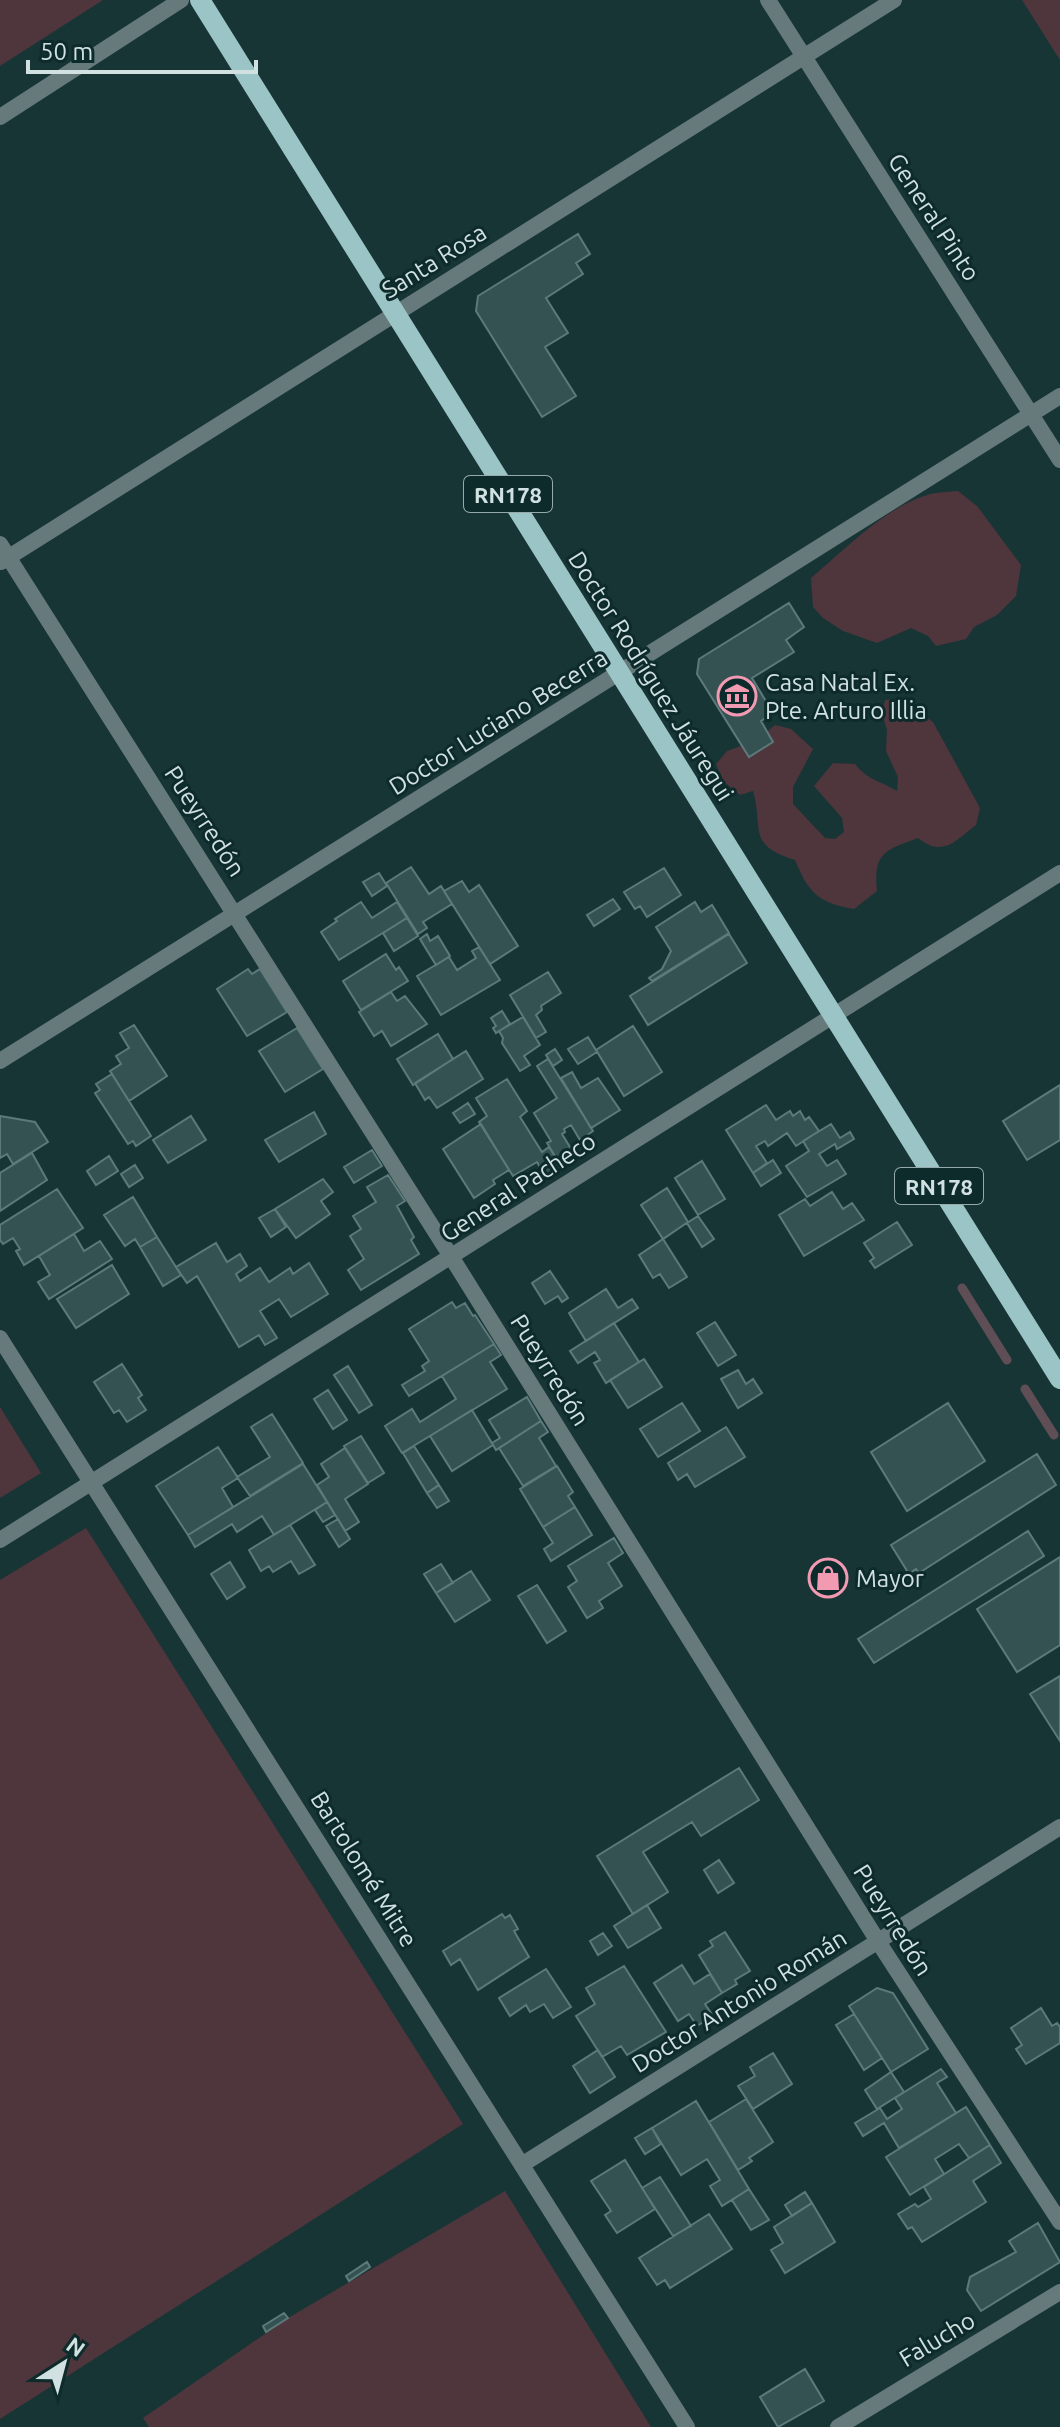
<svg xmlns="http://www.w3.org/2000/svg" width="1060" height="2427" font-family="Ubuntu,sans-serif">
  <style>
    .green { fill: #4f353c }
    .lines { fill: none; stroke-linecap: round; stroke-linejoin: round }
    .stream { stroke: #5f4e55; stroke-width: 9 }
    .building { fill: #355253; stroke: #5c7a7b; stroke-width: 2 }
    .street { stroke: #667a7b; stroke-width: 16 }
    .primary { stroke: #9bc4c6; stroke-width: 20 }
    .labels { text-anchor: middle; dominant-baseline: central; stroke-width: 6; stroke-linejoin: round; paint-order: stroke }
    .shield { fill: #0e2b2c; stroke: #96aaab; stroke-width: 2 }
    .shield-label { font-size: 22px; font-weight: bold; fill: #d1e1e2 }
    .street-label { font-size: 24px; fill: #d1e1e2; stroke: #0e2b2c }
    .poi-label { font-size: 24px; fill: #d1e1e2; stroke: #0e2b2c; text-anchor: start }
  </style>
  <rect width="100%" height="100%" fill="#183536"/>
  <path class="green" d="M0,0h103l-103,66z
    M1022,0h38v60z
    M958,491l19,15 44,59 -5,31 -19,19 -23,12 -8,12 -30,7 -8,-10 -17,-8 -34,15 -34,-12 -20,-13 -10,-11 -2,-29c32,-27 75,-71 116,-83 9,-3 21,-3 31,-4z
    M897,699l36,23 47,86 -4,17c-21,16 -33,33 -58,13 -33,12 -45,15 -41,53l-23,18c-35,-6 -45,-15 -59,-49 -49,-15 -31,-31 -42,-69l-13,4 -17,-14 -7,-17 11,-13 28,-10 20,-16 16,4 22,20 -20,38v17l32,34 10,1 9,-7 -2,-14 -28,-32 19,-23 22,1c12,16 26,17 42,27l1,-14 -12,-26 1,-21 -5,-17 3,-13z
    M0,1407l41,66 -41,25z
    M86,1528l377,596 -463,295v-839z
    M505,2191l146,236h-502l-6,-9 145,-100z"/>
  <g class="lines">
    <path class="stream" d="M962,1288l45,72
      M1025,1389l29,46"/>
  </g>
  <path class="building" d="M578,234l12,20 -14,9 7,11 -37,24 22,35 -23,14 31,49 -34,21 -66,-106 2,-15z
    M789,603l15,24 -18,13 8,12 -42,26 21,35 -12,8 12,21 -24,15 -52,-83 2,-15z
    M411,867l18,27 12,-8 11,18 -29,18 4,6 -9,6 -32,-51z
    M664,868l17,27 -34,22 -7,-11 -5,3 -11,-17z
    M379,873l8,13 -15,10 -9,-14z
    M462,881l7,11 10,-7 39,61 -28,18 -46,-73z
    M613,899l7,10 -26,17 -7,-11z
    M361,902l11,16 25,-16 10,16 -68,42 -18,-28 16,-11 -2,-2z
    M695,902l6,10 11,-7 17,28 -77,48 -3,-3 13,-9 9,-18 -15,-24z
    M407,918l11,18 -24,15 -11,-18z
    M427,934l3,7 8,-5 12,20 -14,9 -16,-26z
    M729,934l18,29 -99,62 -18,-29z
    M479,947l21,33 -59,35 -24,-39 32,-19 8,13 19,-12 -4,-7z
    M386,954l10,16 3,-3 9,14 -47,29 -18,-29z
    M248,969l4,5 8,-5 27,43 -40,24 -30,-47z
    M548,972l13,21 -20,13 1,4 -6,5 10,17 -10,6 -26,-43z
    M391,992l6,9 8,-5 22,28 -36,22 -9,-15 -8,5 -15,-24z
    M502,1011l8,13 -14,9 -3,-5 3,-2 -5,-8z
    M523,1017l17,28 -16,11 6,9 -10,6 -18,-28 1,-5 -4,-7z
    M134,1025l33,51 -38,25 -19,-30 11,-7 -5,-8 13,-8 -9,-15z
    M633,1026l29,46 -38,24 -28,-46z
    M297,1028l26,41 -38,23 -26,-41z
    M438,1034l15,25 -40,26 -16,-26z
    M588,1037l9,15 -19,12 -10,-15z
    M555,1049l7,11 -9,6 -7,-11z
    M466,1051l17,28 -46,29 -8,-11 -4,3 -10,-17z
    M548,1059l45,72 -13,9 -9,-15 -7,4 1,3 -3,2 14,23 -15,9 -14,-23 4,-2 -17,-28 23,-15 -20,-32z
    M572,1072l9,16 17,-10 22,32 -29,18 -30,-50z
    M112,1074l39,62 -15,10 -3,-5 -5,3 -33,-51 5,-3 -4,-6z
    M507,1079l20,32 -7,6 22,35 7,-5 12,19 -16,10 -8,-14 -24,14 -34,-54 8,-6 -11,-18z
    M1060,1085v55l-33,20 -24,-39z
    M468,1103l7,11 -15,9 -7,-10z
    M766,1105l10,15 14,-9 3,5 7,-5 5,9 4,-3 10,14 -23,15 -9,-13 -19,13 -3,-5 -9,5 11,17 -14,10 -27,-43z
    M314,1112l12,22 -47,28 -14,-22z
    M0,1116l35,6 13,20 -35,22 -6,-10 -7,4z
    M191,1116l15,24 -38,23 -15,-23z
    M481,1124l28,46 -16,10 2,4 -21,14 -31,-49z
    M831,1124l9,14 10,-6 4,7 -17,10 -2,-5 -16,10 8,12 10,-6 9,14 -39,23 -21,-31 23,-15 -6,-10z
    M372,1150l10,16 -28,17 -10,-16z
    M32,1153l15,27 -47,31v-38z
    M109,1156l9,15 -22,14 -9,-14z
    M773,1160l8,13 -20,13 -8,-13z
    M702,1161l23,38 -27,16 -23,-37z
    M135,1165l8,13 -14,9 -8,-13z
    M388,1175l17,26 -8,5 17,31 -3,3 8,14 -58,36 -13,-20 16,-11 -14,-23 11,-7 -8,-13 23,-14 -9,-15z
    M323,1179l10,13 -12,9 9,13 -34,24 -21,-29z
    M667,1188l21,34 -25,17 -22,-34z
    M57,1189l26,39 -59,37 -8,-14 4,-2 -7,-11 -10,6 -3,-4v-15z
    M832,1192l11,17 9,-6 12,17 -60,36 -25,-41 26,-16 5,7z
    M133,1197l24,40 -17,10 -5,-8 -10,7 -21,-31z
    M275,1209l11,18 -15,10 -12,-19z
    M698,1216l16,23 -12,8 -15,-24z
    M897,1222l15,23 -37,23 -5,-7 4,-3 -10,-15z
    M74,1234l10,17 16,-10 12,18 -63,40 -11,-17 12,-7 -11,-19z
    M157,1237l24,38 -18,11 -23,-39z
    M663,1239l24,38 -18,11 -9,-14 -7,4 -14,-23z
    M216,1243l11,19 13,-8 7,12 -11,8 4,7 20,-13 9,14 21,-14 3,6 16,-11 19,31 -37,23 -12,-18 -19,12 17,27 -12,7 -6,-10 -20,12 -42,-71 -10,7 -11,-16z
    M112,1265l17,29 -53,34 -19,-29z
    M550,1271l18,27 -6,4 -4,-6 -13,8 -13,-21z
    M606,1289l12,19 14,-9 6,9 -52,33 -17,-28z
    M452,1302l4,6 9,-5 8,13 2,-1 19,29 -85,52 -7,-11 23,-14 -3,-5 7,-5 -20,-32z
    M715,1322l21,33 -18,11 -21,-33z
    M614,1323l25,39 -33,21 -12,-20 6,-3 -5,-8 -17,11 -8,-12z
    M494,1344l7,11 -11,7 17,27 -105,64 -17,-27 27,-17 8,13 36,-23 -14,-23z
    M644,1359l18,28 -34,21 -18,-28z
    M122,1364l20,31 -4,3 8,12 -19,12 -8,-12 -5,3 -20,-31z
    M348,1366l24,39 -13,8 -25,-38z
    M738,1370l8,14 7,-5 9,14 -24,15 -17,-29z
    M328,1390l19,30 -14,9 -19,-30z
    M527,1397l14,24 -45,29 -4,-7 8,-5 -11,-18z
    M682,1403l18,28 -42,26 -18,-28z
    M948,1403l37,58 -78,50 -36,-59z
    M472,1410l21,35 -41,26 -22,-35z
    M272,1414l31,49 -53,33 -13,-19 33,-20 -19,-30z
    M541,1421l7,11 -9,6 17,28 -33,20 -24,-38z
    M726,1427l19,30 -50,30 -8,-13 -9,6 -10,-17z
    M361,1436l23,37 -16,10 -24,-37z
    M414,1446l25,39 -12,8 -24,-40z
    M218,1447l20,31 -16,10 11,19 -45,28 -32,-49z
    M345,1448l23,36 -23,15 14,23 -14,9 -28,-46 12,-8 -8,-13z
    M1037,1454l19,31 -137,88 -3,-4 -7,5 -18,-29z
    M303,1464l24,38 -53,33 -12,-19 -25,16 -5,-8 -37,23 -7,-12z
    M557,1466l16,26 -5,4 7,11 -32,20 -23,-38z
    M439,1485l10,16 -12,7 -10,-15z
    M327,1502l8,13 -12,7 -8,-12z
    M575,1507l17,28 -41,26 -7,-12 9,-6 -10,-16z
    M338,1519l12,20 -11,8 -13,-21z
    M290,1525l25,40 -16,9 -8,-13 -18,11 -4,-6 -8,5 -12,-21z
    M1028,1531l16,25 -170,107 -16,-24z
    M614,1538l9,15 -15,10 14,23 -23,15 4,7 -16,10 -19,-31 9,-6 -9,-15z
    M1060,1557v88l-43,27 -40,-63z
    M230,1562l15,25 -18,12 -16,-25z
    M441,1564l12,19 -17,10 -12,-19z
    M471,1571l19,29 -35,22 -19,-29z
    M537,1585l29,46 -19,12 -29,-47z
    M1060,1676v65l-30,-47z
    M739,1768l20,32 -58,36 -9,-14 -49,30 25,40 -35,22 -36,-58z
    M719,1860l15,23 -16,10 -14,-23z
    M647,1905l14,23 -33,20 -14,-22z
    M502,1914l3,4 5,-3 8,14 -4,2 15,26 -51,33 -18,-31 -9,6 -8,-14z
    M725,1932l25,39 -15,9 2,4 -15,9 -23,-38 14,-9 -3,-5z
    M603,1933l9,13 -14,9 -8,-14z
    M682,1965l12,19 16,-10 12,19 -17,11 8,12 -16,10 -8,-12 -11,7 -24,-38z
    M624,1966l42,66 -39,23 -6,-9 -19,11 -26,-41 19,-12 -9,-16z
    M546,1969l25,38 -18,11 -9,-14 -14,8 -4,-7 -16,11 -11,-18z
    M877,1988l16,5 35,56 -37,23 -42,-66z
    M1041,2008l11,18 5,-3 3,4v16l-34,21 -10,-15 6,-4 -11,-17z
    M854,2014l28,44 -18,12 -28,-45z
    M598,2050l17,27 -25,16 -17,-27z
    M773,2053l19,31 -39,25 -15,-23 17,-10 -5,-9z
    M941,2069l6,8 -10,6 19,30 -57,35 -15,-25 -21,13 -8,-13 25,-15 7,11 15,-10 -7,-11z
    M891,2072l13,20 -27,17 -12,-19z
    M746,2099l27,43 -24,16 3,3 -14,9 -29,-48z
    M696,2101l53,88 -27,17 -12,-20 10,-6 -13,-21 -26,16 -29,-47z
    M966,2107l24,38 -21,13 -10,-14 -24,15 9,15 -34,21 -24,-38z
    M652,2128l9,16 -16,10 -10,-16z
    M990,2145l11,18 -28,18 13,21 -64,40 -10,-15 -4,2 -10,-15 17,-10 3,3 13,-8 -7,-12z
    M625,2160l30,49 -38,24 -12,-18 6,-4 -20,-30z
    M660,2177l31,49 -18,10 -31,-48z
    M749,2189l20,31 -18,10 -19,-30z
    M805,2192l7,11 -20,13 -7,-11z
    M812,2203l23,39 -50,31 -14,-23 12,-7 -9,-16z
    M709,2214l23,35 -62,39 -5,-8 -8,5 -18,-27z
    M1038,2223l22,39 -79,49 -14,-21 3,-13 46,-25 -7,-11z
    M367,2262l3,5 -21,14 -3,-5z
    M284,2313l4,5 -22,14 -3,-6z
    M805,2369l19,32 -46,26 -18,-30z"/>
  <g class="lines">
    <path class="street" d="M768,0l292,460
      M0,117l181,-117
      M0,544l452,714 427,685 181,279
      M1,562l893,-562
      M0,1061l1060,-665
      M0,1338l687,1089
      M0,1540l1060,-667
      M523,2164l537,-337
      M838,2427l222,-135"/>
    <path class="primary" d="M200,0l860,1379"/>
  </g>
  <defs>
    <symbol id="museum-ring" viewBox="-11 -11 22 22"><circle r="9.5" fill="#0e2b2c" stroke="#f19ab2" stroke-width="1.5"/><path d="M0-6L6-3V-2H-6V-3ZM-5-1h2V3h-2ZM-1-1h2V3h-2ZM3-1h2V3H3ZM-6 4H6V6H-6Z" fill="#f19ab2"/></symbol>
    <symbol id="shop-ring" viewBox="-11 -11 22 22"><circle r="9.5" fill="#0e2b2c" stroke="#f19ab2" stroke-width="1.5"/><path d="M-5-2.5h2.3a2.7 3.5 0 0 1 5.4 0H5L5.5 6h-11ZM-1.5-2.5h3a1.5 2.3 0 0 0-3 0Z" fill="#f19ab2"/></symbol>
  </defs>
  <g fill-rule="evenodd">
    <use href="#museum-ring" x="715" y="674" width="44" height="44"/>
    <use href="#shop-ring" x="806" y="1556" width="44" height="44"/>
  </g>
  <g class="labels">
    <g class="shield">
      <rect x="464" y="476" width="88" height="36" rx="6"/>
      <rect x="895" y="1168" width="88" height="36" rx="6"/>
    </g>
    <g class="shield-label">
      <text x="508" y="494">RN178</text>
      <text x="939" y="1186">RN178</text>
    </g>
    <g class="street-label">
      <text transform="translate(934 217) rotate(57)">General Pinto</text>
      <text transform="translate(434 261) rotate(-32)">Santa Rosa</text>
      <text transform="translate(651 676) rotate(58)">Doctor Rodríguez Jáuregui</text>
      <text transform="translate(498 722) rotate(-32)">Doctor Luciano Becerra</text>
      <text transform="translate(205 821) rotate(57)">Pueyrredón</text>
      <text transform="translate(518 1187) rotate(-33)">General Pacheco</text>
      <text transform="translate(550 1370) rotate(58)">Pueyrredón</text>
      <text transform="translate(364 1869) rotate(58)">Bartolomé Mitre</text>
      <text transform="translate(893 1920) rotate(58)">Pueyrredón</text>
      <text transform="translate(739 2001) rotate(-32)">Doctor Antonio Román</text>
      <text transform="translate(937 2339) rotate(-31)">Falucho</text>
    </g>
    <g class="poi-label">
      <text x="765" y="682">Casa Natal Ex.<tspan x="765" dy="28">Pte. Arturo Illia</tspan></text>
      <text x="856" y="1578">Mayor</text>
    </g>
  </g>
  <g transform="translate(64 2363) rotate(36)" stroke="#0e2b2c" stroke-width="6" paint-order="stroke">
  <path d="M0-6L14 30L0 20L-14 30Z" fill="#d1e1e2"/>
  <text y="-12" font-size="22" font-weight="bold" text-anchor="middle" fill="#d1e1e2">N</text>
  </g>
  <path d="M28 60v12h228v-12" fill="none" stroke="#d1e1e2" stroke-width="4"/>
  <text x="40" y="60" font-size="24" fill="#d1e1e2" stroke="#0e2b2c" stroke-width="6" paint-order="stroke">50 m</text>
</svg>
